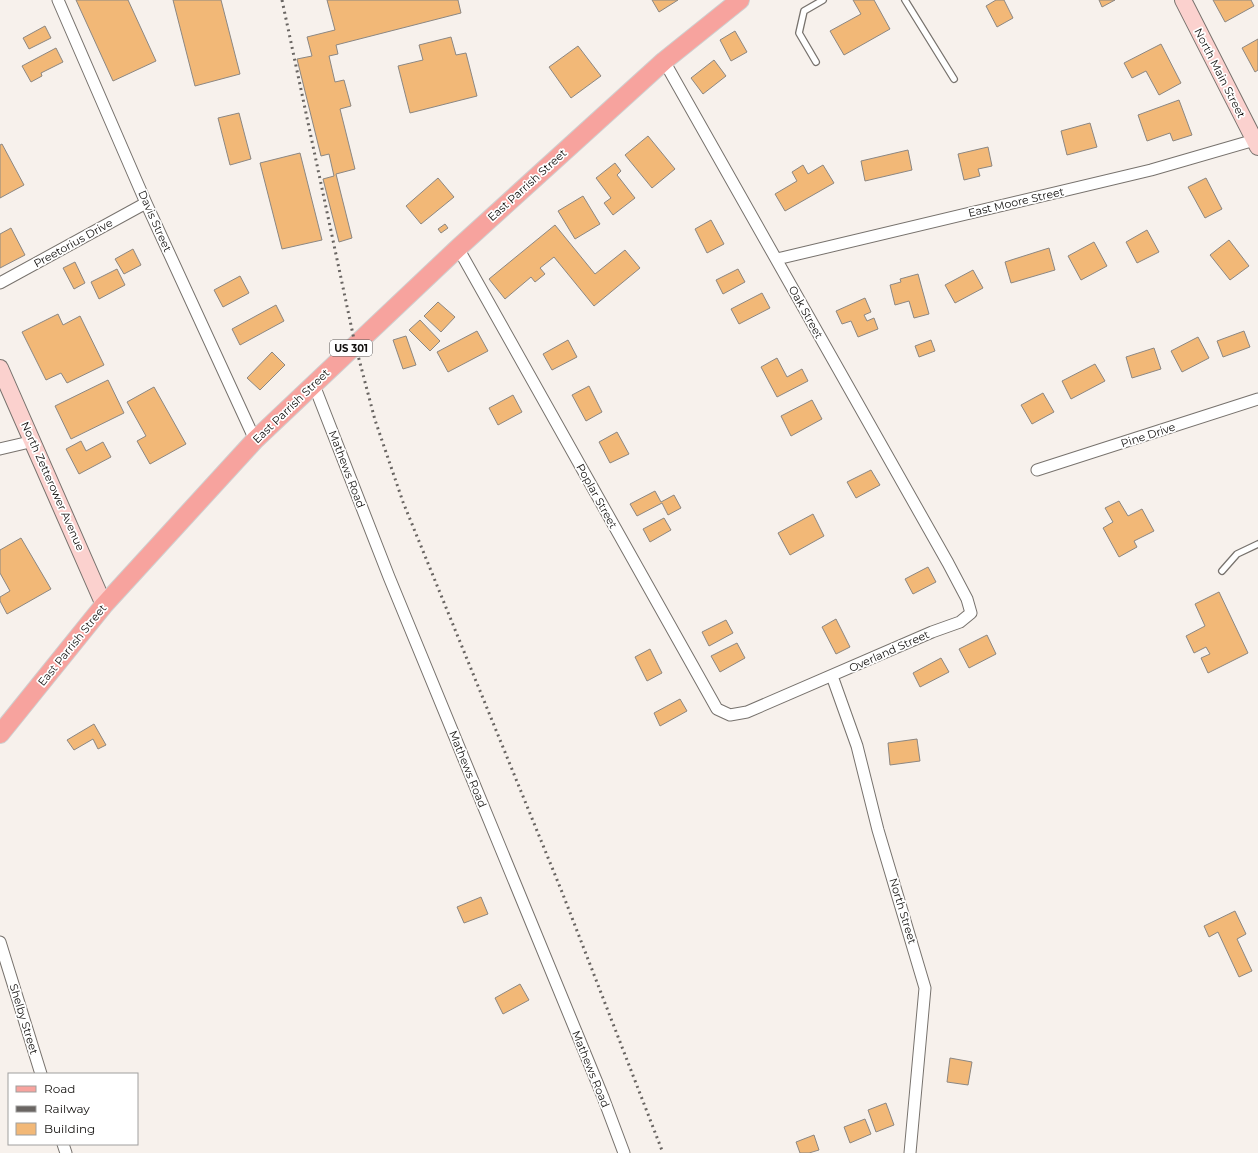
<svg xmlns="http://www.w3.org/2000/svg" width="1258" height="1153" font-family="Montserrat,sans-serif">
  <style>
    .building { fill: #f2b877; stroke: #8c8782 }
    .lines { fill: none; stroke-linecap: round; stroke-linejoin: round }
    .lane-casing { stroke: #77726d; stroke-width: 8 }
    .street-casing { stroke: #77726d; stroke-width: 13 }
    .secondary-casing { stroke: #77726d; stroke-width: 18 }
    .primary-casing { stroke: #cfcfcf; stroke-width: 20 }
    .lane { stroke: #fff; stroke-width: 5.5 }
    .street { stroke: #fff; stroke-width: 11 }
    .secondary { stroke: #fbd1ce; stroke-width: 16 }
    .primary { stroke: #f7a39e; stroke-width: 18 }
    .rail { stroke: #696562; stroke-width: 3; stroke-dasharray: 2 4; stroke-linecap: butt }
    .labels { text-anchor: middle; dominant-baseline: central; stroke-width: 3.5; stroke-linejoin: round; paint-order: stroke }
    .shield { fill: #fff; stroke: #585756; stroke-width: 1 }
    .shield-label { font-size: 10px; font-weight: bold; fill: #110f0d }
    .street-label { font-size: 11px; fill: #110f0d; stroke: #fff }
  </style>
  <rect width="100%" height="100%" fill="#f7f1ec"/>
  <path class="building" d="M76,0h52l28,61 -43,20z
    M173,0h48l19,74 -45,12z
    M327,0h131l3,13 -125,32 2,9 -9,2 6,26 9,-2 7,26 -11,3 15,60 -19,5 16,64 -13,4 -16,-63 11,-3 -5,-22 -8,2 -24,-97 15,-3 -5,-19 28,-7z
    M652,0h26l-19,12z
    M853,0h21l16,29 -46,26 -14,-24 31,-17z
    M996,0h8l9,18 -16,9 -11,-21z
    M1099,0h16l-13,7z
    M1213,0h38l3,6 -29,16z
    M45,26l6,12 -22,11 -6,-11z
    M735,31l12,21 -16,9 -11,-21z
    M451,37l5,18 10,-2 11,43 -67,17 -12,-47 25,-6 -4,-15z
    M1258,39v31l-3,2 -13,-24z
    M1161,44l20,39 -22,12 -13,-24 -14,7 -8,-15z
    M578,46l23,30 -30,22 -22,-31z
    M56,48l7,14 -22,11 1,3 -11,6 -9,-16z
    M714,60l12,16 -23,18 -12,-16z
    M1179,100l13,35 -19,6 -3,-8 -23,8 -9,-26z
    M239,113l12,46 -21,6 -12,-47z
    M1090,123l7,24 -30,8 -6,-24z
    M648,136l27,33 -23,19 -27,-33z
    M2,144l22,41 -24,13v-53z
    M988,147l4,19 -14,3 2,7 -16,4 -6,-26z
    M908,150l4,20 -47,11 -4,-20z
    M300,153l22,87 -40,9 -22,-86z
    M615,163l6,8 -4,4 18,23 -22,17 -9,-12 7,-5 -15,-20z
    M803,165l5,9 15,-9 11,18 -49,28 -10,-17 22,-13 -5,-9z
    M438,178l16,19 -33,27 -15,-18z
    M1206,178l16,31 -17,9 -17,-31z
    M583,196l17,28 -25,15 -17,-28z
    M711,220l13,24 -17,9 -12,-24z
    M445,224l3,4 -7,5 -3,-4z
    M555,225l40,49 30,-24 15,18 -46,38 -40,-49 -14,11 5,6 -10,8 -4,-5 -26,22 -16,-20z
    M11,228l14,27 -25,13v-34z
    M1147,230l12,22 -22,11 -11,-21z
    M1229,240l20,26 -19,14 -20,-25z
    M1094,242l13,24 -26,14 -13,-24z
    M1049,248l6,22 -44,13 -6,-21z
    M133,249l8,16 -17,9 -9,-15z
    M75,262l10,21 -11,6 -11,-21z
    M117,269l8,16 -26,14 -8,-17z
    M738,269l7,13 -22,12 -7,-14z
    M973,270l10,18 -28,15 -10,-18z
    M918,274l11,40 -15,4 -5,-17 -14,4 -5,-20 11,-3 -1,-3z
    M240,276l9,17 -26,14 -9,-17z
    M762,293l8,15 -31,16 -8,-15z
    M865,298l6,14 -7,3 3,6 7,-3 4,11 -20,8 -7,-16 -9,3 -6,-13z
    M438,302l17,15 -14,15 -17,-16z
    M276,305l8,16 -44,24 -8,-16z
    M58,314l5,11 17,-9 24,49 -37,18 -6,-10 -15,7 -24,-48z
    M420,320l20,21 -10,10 -21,-21z
    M477,331l11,20 -40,21 -11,-20z
    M1244,331l6,16 -27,10 -6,-16z
    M406,336l10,29 -13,4 -10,-29z
    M1198,337l11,21 -27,14 -11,-21z
    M568,340l9,17 -25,13 -9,-16z
    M931,340l4,11 -16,6 -4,-11z
    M1154,348l7,21 -29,9 -6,-21z
    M272,352l13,13 -25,25 -13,-12z
    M777,358l10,19 15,-8 6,12 -31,16 -16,-30z
    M1095,364l10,17 -34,18 -9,-18z
    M108,380l16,33 -53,26 -16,-33z
    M589,386l13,26 -16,9 -14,-26z
    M154,387l32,57 -36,20 -13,-23 9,-5 -19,-34z
    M1043,393l11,19 -22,12 -11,-19z
    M513,395l9,17 -24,13 -9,-17z
    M812,400l10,19 -31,17 -10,-20z
    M617,432l12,22 -19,9 -11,-21z
    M81,441l5,10 17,-9 8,15 -32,17 -13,-25z
    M871,470l9,15 -24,13 -9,-16z
    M655,491l6,11 13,-7 7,13 -13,7 -6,-12 -25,13 -7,-12z
    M1119,501l9,15 14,-7 12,22 -20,10 3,6 -18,10 -16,-29 10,-6 -8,-14z
    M813,514l11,22 -34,19 -12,-22z
    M664,518l7,12 -21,12 -7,-13z
    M21,538l30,51 -44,25 -7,-13v-4l10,-6 -10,-18v-23z
    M928,567l8,15 -23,12 -8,-15z
    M1219,592l29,61 -40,20 -7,-15 9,-4 -4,-7 -12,6 -8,-17 19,-10 -10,-22z
    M836,619l14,28 -14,7 -14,-27z
    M726,620l7,13 -24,13 -7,-14z
    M987,635l9,19 -27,14 -10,-19z
    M737,643l8,15 -25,14 -9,-16z
    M650,649l12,24 -15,8 -12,-24z
    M941,658l8,14 -29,15 -7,-14z
    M680,699l7,12 -27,15 -6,-13z
    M94,724l12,21 -8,4 -5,-10 -19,11 -7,-10z
    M917,739l3,22 -30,4 -2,-22z
    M481,897l7,17 -24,9 -7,-16z
    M1235,911l11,23 -9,5 15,32 -13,6 -21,-45 -9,5 -5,-11z
    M520,984l9,16 -26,14 -8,-16z
    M950,1058l22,4 -4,23 -21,-3z
    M886,1103l8,22 -18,7 -8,-22z
    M865,1119l6,15 -21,9 -6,-16z
    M814,1135l5,15 -10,3h-9l-4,-11z"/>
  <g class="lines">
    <defs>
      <path id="lane" d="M905,0l49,79
        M816,62l-17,-29 5,-22 19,-11
        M1222,571l15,-17 21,-10"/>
      <path id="street" d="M58,0l88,203 109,237
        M458,248l259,461 13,6 17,-3 185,-80 28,-10 11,-9 -4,-14 -19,-36 -284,-502
        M777,259l374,-89 107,-31
        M0,283l146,-80
        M314,385l75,192 214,520 21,56
        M0,449l34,-8
        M1037,470l221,-71
        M832,676l25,70 21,84 47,158 -15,165
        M0,942l41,132
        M63,1144l3,9"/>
      <path id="secondary" d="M1183,0l75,147
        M0,368l104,237"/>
      <path id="primary" d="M0,734l104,-129 151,-165 203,-192 206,-187 76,-61"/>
    </defs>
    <use href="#lane" class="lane-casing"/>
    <use href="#street" class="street-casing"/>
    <use href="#secondary" class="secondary-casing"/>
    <use href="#primary" class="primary-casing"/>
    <use href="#lane" class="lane"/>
    <use href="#street" class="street"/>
    <use href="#secondary" class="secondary"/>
    <use href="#primary" class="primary"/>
    <path class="rail" d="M282,0l73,344 20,76 28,82 159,390 101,261"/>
  </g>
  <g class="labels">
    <rect class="shield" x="330" y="340" width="42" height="16" rx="3"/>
    <g class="shield-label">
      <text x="351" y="348">US 301</text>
    </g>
    <g class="street-label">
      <text transform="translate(1220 73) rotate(63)">North Main Street</text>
      <text transform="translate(527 185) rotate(-42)">East Parrish Street</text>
      <text transform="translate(1016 202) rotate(-13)">East Moore Street</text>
      <text transform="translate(155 221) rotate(66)">Davis Street</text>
      <text transform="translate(73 243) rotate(-29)">Preetorius Drive</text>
      <text transform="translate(806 312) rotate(61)">Oak Street</text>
      <text transform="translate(291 406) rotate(-44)">East Parrish Street</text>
      <text transform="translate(1148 435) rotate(-18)">Pine Drive</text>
      <text transform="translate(347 469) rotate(69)">Mathews Road</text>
      <text transform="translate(53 486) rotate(66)">North Zetterower Avenue</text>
      <text transform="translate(597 496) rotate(61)">Poplar Street</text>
      <text transform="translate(72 645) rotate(-51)">East Parrish Street</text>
      <text transform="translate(889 651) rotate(-24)">Overland Street</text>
      <text transform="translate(468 769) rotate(68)">Mathews Road</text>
      <text transform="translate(903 911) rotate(73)">North Street</text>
      <text transform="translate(24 1019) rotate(73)">Shelby Street</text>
      <text transform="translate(591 1069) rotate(68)">Mathews Road</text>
    </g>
  </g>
  <rect x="8" y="1073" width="130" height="72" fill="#ffffff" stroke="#a09f9e"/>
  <rect x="16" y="1086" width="20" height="6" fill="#f7a39e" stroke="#a09f9e"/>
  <text x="44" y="1093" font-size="12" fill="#110f0d">Road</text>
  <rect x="16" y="1106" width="20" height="6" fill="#696562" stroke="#a09f9e"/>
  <text x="44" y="1113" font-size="12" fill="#110f0d">Railway</text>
  <rect x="16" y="1123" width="20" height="12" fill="#f2b877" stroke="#a09f9e"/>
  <text x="44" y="1133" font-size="12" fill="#110f0d">Building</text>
</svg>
